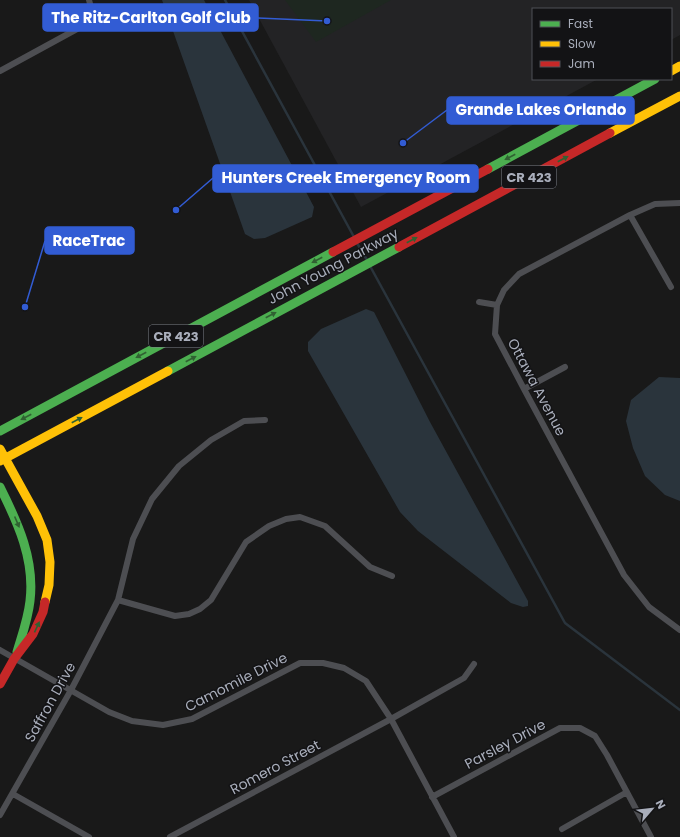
<svg xmlns="http://www.w3.org/2000/svg" width="680" height="837" font-family="Poppins,sans-serif">
  <style>
    .built { fill: #232325 }
    .green { fill: #1e2720 }
    .water { fill: #2a343c }
    .lines { fill: none; stroke-linecap: round; stroke-linejoin: round }
    .stream { stroke: #2a343c; stroke-width: 2.5 }
    .street { stroke: #4d4e52; stroke-width: 6 }
    .fast { stroke: #4caf50; stroke-width: 9 }
    .slow { stroke: #ffc107; stroke-width: 9 }
    .jam { stroke: #c62828; stroke-width: 9 }
    .oneway { fill: #306132 }
    .labels { text-anchor: middle; dominant-baseline: central; stroke-width: 3; stroke-linejoin: round; paint-order: stroke }
    .shield { fill: #131315; stroke: #7c8089; stroke-width: 1 }
    .shield-label { font-size: 13px; font-weight: bold; fill: #a9aebb }
    .street-label { font-size: 14px; fill: #a9aebb; stroke: #131315 }
    .leader { fill: none; stroke: #325cd4; stroke-width: 1.5 }
    .callout-dot { fill: #325cd4; stroke: #131315; stroke-width: 1.5 }
    .callout { fill: #325cd4; stroke: #325cd4; stroke-width: 1.5 }
    .callout-label { font-size: 15px; text-anchor: middle; font-weight: bold; fill: #fff }
  </style>
  <rect width="100%" height="100%" fill="#191919"/>
  <path class="built" d="M249,0h431v35l-9,5v-31h-138v70h65l-237,128z"/>
  <path class="green" d="M285,0h106l-75,42z"/>
  <path class="water" d="M162,0h42l110,207 -2,10 -47,21 -11,1 -9,-5z
    M366,309l8,3 56,110 98,179v5l-5,1 -12,-4 -93,-72 -18,-19 -92,-161v-9l13,-13z
    M659,377l21,1v123l-15,-6 -20,-19 -12,-28 -7,-27 5,-21z"/>
  <g class="lines">
    <path class="stream" d="M225,0l129,237
      M357,243l10,17
      M370,266l195,357 115,87"/>
    <path class="street" d="M0,71l88,-48 4,-12 -3,-11
      M680,203l-25,1 -25,11 -111,59 -15,16 -7,15 -2,29 29,55 100,186 25,32 31,23
      M630,215l41,72
      M479,302l18,3
      M524,389l41,-22
      M118,600l57,16 14,-2 11,-5 11,-9 35,-58 23,-16 17,-7 14,-2 25,9 45,41 22,9
      M0,650l109,62 23,9 31,4 29,-6 108,-56h23l21,5 22,13 25,38 63,118
      M13,794l76,43
      M432,797l128,-69h20l15,8 12,19 44,82
      M0,815l71,-125 47,-90 15,-61 19,-40 27,-33 32,-26 33,-19 21,-1
      M562,829l65,-37
      M170,837l221,-118 73,-41 10,-14"/>
    <path class="fast" d="M488,169l167,-90
      M168,371l231,-124
      M0,431l333,-179
      M0,487c18,36 35,73 30,114 -2,18 -8,34 -13,51"/>
    <path class="slow" d="M671,71l9,-5
      M610,133l70,-37
      M0,449l37,67 10,24 3,22 -1,23 -4,17
      M0,461l168,-90"/>
    <path class="jam" d="M399,247l211,-114
      M333,252l155,-83
      M0,684l14,-25 19,-25 10,-22 2,-10"/>
  </g>
  <defs><path id="oneway-solid" d="M-6-.8H1V-3.2L6.5 0L1 3.2V.8H-6Z"/></defs>
  <g class="oneway">
    <use href="#oneway-solid" transform="translate(510 157) rotate(152)"/>
    <use href="#oneway-solid" transform="translate(563 159) rotate(-28)"/>
    <use href="#oneway-solid" transform="translate(412 240) rotate(-28)"/>
    <use href="#oneway-solid" transform="translate(317 260) rotate(152)"/>
    <use href="#oneway-solid" transform="translate(271 315) rotate(-28)"/>
    <use href="#oneway-solid" transform="translate(141 355) rotate(152)"/>
    <use href="#oneway-solid" transform="translate(191 359) rotate(-28)"/>
    <use href="#oneway-solid" transform="translate(26 417) rotate(152)"/>
    <use href="#oneway-solid" transform="translate(77 420) rotate(-28)"/>
    <use href="#oneway-solid" transform="translate(17 522) rotate(67)"/>
    <use href="#oneway-solid" transform="translate(37 627) rotate(-65)"/>
  </g>
  <g class="labels">
    <g class="shield">
      <rect x="502" y="166" width="54" height="22" rx="3"/>
      <rect x="149" y="325" width="54" height="22" rx="3"/>
    </g>
    <g class="shield-label">
      <text x="529" y="177">CR 423</text>
      <text x="176" y="336">CR 423</text>
    </g>
    <g class="street-label">
      <text transform="translate(333 266) rotate(-28)">John Young Parkway</text>
      <text transform="translate(537 387) rotate(62)">Ottawa Avenue</text>
      <text transform="translate(236 682) rotate(-27)">Camomile Drive</text>
      <text transform="translate(50 702) rotate(-61)">Saffron Drive</text>
      <text transform="translate(505 744) rotate(-28)">Parsley Drive</text>
      <text transform="translate(275 767) rotate(-28)">Romero Street</text>
    </g>
  </g>
  <path class="leader" d="M327 21L258 18M403 143L447 110M176 210L213 178M25 307L45 241"/>
  <g class="callout-dot">
    <circle cx="327" cy="21" r="4"/>
    <circle cx="403" cy="143" r="4"/>
    <circle cx="176" cy="210" r="4"/>
    <circle cx="25" cy="307" r="4"/>
  </g>
  <g class="callout">
    <rect x="43" y="4" width="215" height="27" rx="4"/>
    <rect x="447" y="97" width="187" height="27" rx="4"/>
    <rect x="213" y="165" width="265" height="27" rx="4"/>
    <rect x="45" y="227" width="89" height="27" rx="4"/>
  </g>
  <g class="callout-label">
    <text x="151" y="23">The Ritz-Carlton Golf Club</text>
    <text x="541" y="115">Grande Lakes Orlando</text>
    <text x="346" y="183">Hunters Creek Emergency Room</text>
    <text x="89" y="246">RaceTrac</text>
  </g>
  <rect x="532" y="8" width="140" height="72" fill="#131315" stroke="#4f5157"/>
  <rect x="540" y="21" width="20" height="6" fill="#4caf50" stroke="#4f5157"/>
  <text x="568" y="28" font-size="12" fill="#a9aebb">Fast</text>
  <rect x="540" y="41" width="20" height="6" fill="#ffc107" stroke="#4f5157"/>
  <text x="568" y="48" font-size="12" fill="#a9aebb">Slow</text>
  <rect x="540" y="61" width="20" height="6" fill="#c62828" stroke="#4f5157"/>
  <text x="568" y="68" font-size="12" fill="#a9aebb">Jam</text>
  <g transform="translate(652 809) rotate(62)" stroke="#131315" stroke-width="3" paint-order="stroke">
  <path d="M0-3L7 15L0 10L-7 15Z" fill="#a9aebb"/>
  <text y="-6" font-size="11" font-weight="bold" text-anchor="middle" fill="#a9aebb">N</text>
  </g>
</svg>
